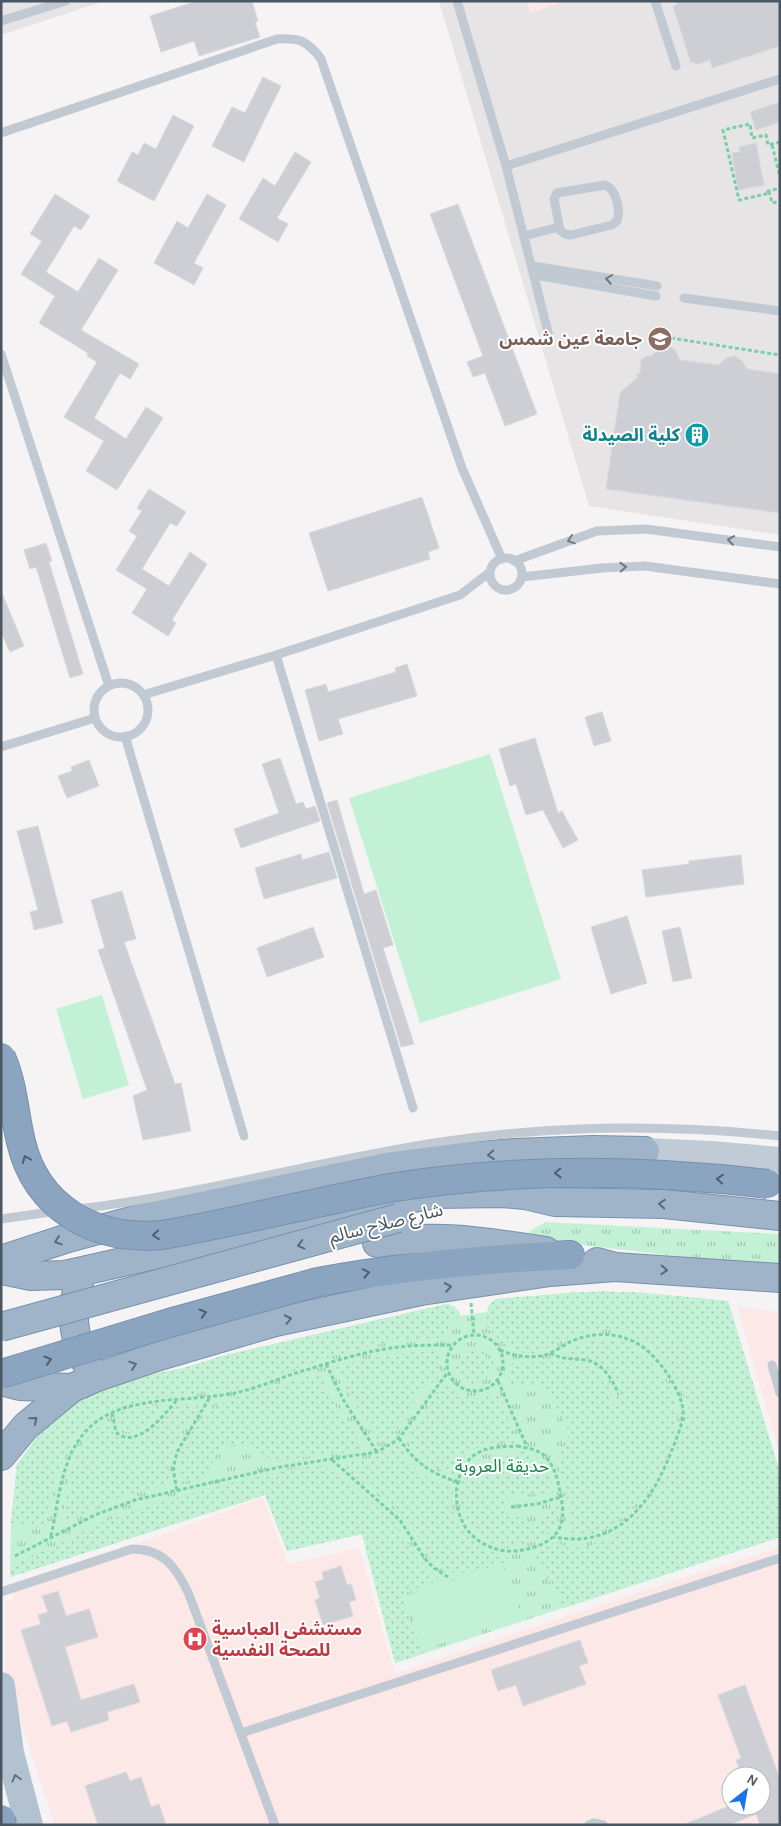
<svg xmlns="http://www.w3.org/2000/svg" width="781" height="1826" font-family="Karla,'Noto Sans Arabic',sans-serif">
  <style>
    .education { fill: #e6e4e5 }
    .medical { fill: #fce8e6; fill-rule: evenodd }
    .grass { fill: url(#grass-tufts) }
    .garden { fill: url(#garden-dots) }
    .pitch { fill: #c3f1d5 }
    .building { fill: #cdcfd5; stroke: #d7d9de }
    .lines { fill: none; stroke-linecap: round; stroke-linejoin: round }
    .trunk-casing { stroke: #7690ad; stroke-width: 30 }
    .motorway-casing { stroke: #7690ad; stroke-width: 30 }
    .path { stroke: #7ad0a6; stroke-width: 3; stroke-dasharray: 4 2.5; stroke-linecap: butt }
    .service { stroke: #c1cad2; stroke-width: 9 }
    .secondary { stroke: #c1cbd6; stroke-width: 26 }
    .primary { stroke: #b3c2d1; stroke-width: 28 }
    .trunk { stroke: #9fb4c9; stroke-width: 28 }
    .motorway { stroke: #8ba5c1; stroke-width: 28 }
    .trunk-bridge-casing { stroke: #7690ad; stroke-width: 30; stroke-linecap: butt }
    .motorway-bridge-casing { stroke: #7690ad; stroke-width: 30; stroke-linecap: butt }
    .trunk-bridge { stroke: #9fb4c9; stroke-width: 28 }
    .motorway-bridge { stroke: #8ba5c1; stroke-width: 28 }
    .oneway { stroke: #6e7983 }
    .oneway2 { stroke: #5b6976 }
    .oneway3 { stroke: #505e6b }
    .oneway4 { stroke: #64717d }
    .labels { text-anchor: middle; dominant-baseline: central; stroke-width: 4; stroke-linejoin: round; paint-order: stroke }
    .education-label { font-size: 18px; font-weight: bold; fill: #785e54; stroke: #fff; text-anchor: end }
    .culture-label { font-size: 18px; font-weight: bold; fill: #0d838f; stroke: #fff; text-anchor: end }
    .street-label { font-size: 18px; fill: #4a5661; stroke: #fff }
    .park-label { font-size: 18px; fill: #17864f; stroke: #fff }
    .health-label { font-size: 18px; font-weight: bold; fill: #be3a42; stroke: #fff; text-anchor: start }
  </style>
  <defs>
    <pattern id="grass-tufts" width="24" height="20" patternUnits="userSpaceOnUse" patternTransform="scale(1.25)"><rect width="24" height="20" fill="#c3f1d5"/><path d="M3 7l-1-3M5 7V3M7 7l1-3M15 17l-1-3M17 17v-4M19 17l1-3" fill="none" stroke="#a0c6b0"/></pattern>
    <pattern id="garden-dots" width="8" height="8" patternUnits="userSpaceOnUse" patternTransform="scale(1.25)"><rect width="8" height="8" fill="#c3f1d5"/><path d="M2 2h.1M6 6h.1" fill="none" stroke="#a0c6b0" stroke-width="1.8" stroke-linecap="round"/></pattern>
  </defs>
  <rect width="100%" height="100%" fill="#f5f3f3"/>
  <path class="education" d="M1,1h104l-104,34z
    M439,1h341v534l-191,-29z"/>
  <path class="medical" d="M527,1h40l-37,12z
    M737,1306l43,7v141z
    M263,1498l25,66 71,-16 36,126 207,-70 178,-57v278h-726l-48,-152v-72l6,-1 4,-17 132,-43zM731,1776h30v30h-30z"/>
  <path class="grass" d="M545,1222l235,12v34l-248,-29 -3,-7z
    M603,1291l64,4 61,6 52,172v64l-385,126 -33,-129 -75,17 -22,-56 -255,82 1,-54 6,-59 41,-54 164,-54 224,-52 9,3 5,9 27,-4 3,-8 6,-5z"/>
  <path class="garden" d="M578,1292h56l94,9 52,172v64l-216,71 -31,-57c6,-3 13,-7 21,-8 5,0 9,2 14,4 13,2 29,-3 41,-8 37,-19 55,-60 69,-96 4,-11 11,-24 10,-36 -4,-22 -23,-45 -39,-60 -30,-27 -61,-19 -94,-3 -8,4 -12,9 -21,9 -20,2 -35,-12 -47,-26 -1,-11 -1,-22 9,-28z
    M449,1304l6,3 5,6v3l-8,5 -6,12 -6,5 -36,2 -33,6 -35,9 -100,34 -78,9 -55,13 -20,14 -9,12 -15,32 -15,55 -9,4 -24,-5 6,-59 41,-54 11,-10 57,-21 57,-11 39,-12z
    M597,1339c24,-2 44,9 59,28 10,13 19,28 21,44 4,34 -36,95 -63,113 -7,5 -16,8 -24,11 -8,2 -16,3 -20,-5l-3,-37 -10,-31 2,-7 9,-16v-10l-17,-31 -10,-11 -11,-4 -24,3 6,-23 39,-1 39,1 8,5 11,14 3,11 -3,10 3,2 4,-8 6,-3 1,-3c-2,-6 -5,-9 -8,-14 -16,-20 -29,-18 -52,-20l-2,-2 8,-7z
    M476,1348l7,3 5,10h5l1,4 -2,1c0,13 -15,21 -27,16 -7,-4 -10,-10 -13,-17h6c3,-10 6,-15 18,-17z
    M435,1351l5,4 -1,12 2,9c-11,9 -22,16 -29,27 -10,14 -14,34 -30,42l-15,-20 -32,-57c36,-11 62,-16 100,-17z
    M319,1373l19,37 28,40 -95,11c-20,-22 -61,-24 -60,14l-30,8c-11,-30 15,-68 43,-81 10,-5 21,-8 32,-11 21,-6 42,-12 63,-18z
    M445,1384c18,15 32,19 53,7l20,53c-33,-5 -50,3 -66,32 -10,-6 -36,-18 -41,-28 -3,-6 -1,-14 1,-20z
    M200,1404c-14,24 -37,50 -30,80l-55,15 -52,25c5,-39 6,-80 43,-103 23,45 49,8 69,-16z
    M168,1405c-7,9 -39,42 -49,20 -1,-3 -1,-8 -2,-12l29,-7z
    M400,1443c9,26 26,39 54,42 -10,47 23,61 60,75 -17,4 -47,16 -64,12 -24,-5 -29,-36 -43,-52 -16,-18 -39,-35 -60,-48l-2,-6 4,-4 21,-4z
    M519,1451c24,3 30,20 36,41l-46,4 -5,4 1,10c5,5 9,4 14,7 10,7 19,10 28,-1 3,-4 4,-7 7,-10l4,-1c3,22 -7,29 -25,36 -9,3 -17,7 -26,7 -23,0 -40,-19 -45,-40 -1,-8 -4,-20 0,-27 5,-8 47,-26 57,-30z
    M310,1465l19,3 16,9 49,45 22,34 23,24 -38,14 22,60 -28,9 -33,-129 -75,17 -22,-56 -255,82v-10l96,-46 26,-10 84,-25z"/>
  <path class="pitch" d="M490,754l71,225 -141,44 -71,-225z
    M102,995l27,90 -46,14 -27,-90z
    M503,1565l19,52 -98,32 -19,-53z"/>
  <path class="building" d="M197,1h55l6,20 -3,1 5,15 -61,19 -5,-15 -33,11 -11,-36z
    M676,1h104v45l-68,22 -2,-8 -15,5 -1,-3 -3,1 -18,-57 4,-1z
    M263,77l18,9 -37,76 -32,-16 20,-39 13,6z
    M780,102v20l-24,8 -6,-18z
    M173,115l21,11 -40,75 -37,-20 15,-29 6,3 6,-12 12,6z
    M756,143l8,42 -26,5 -6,-37 8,-1 -1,-5z
    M295,152l16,10 -34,56 11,6 -10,18 -39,-23 24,-41 12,8z
    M55,194l35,22 -9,14 -7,-4 -28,46 32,20 21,-34 19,12 -37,60 58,34 -9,15 -10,-6 -26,45 32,21 20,-32 17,11 -46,72 -31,-19 18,-30 -40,-24 33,-55 -10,-6 1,-3 -49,-30 16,-27 -34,-22 21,-33 -12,-7z
    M207,194l19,11 -32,58 9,5 -9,17 -40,-22 23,-42 11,7z
    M458,204l79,210 -32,12 -20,-53 -12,4 -6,-15 16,-6 -53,-142z
    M663,346l8,1 4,3 5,10 39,5 7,-7 9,-2 7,5 5,8 33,5v139l-174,-24 14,-96 18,-16 -2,-2 4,-2 1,-13 6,-4h4z
    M149,489l37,23 -9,14 -7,-3 -28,46 27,17 21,-34 17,12 -35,56 4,3 -8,13 -36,-23 15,-24 -31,-19 21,-34 -8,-5 13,-20 -5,-3z
    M422,497l17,51 -11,4 2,7 -102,32 -19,-58z
    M46,543l6,18 -3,1 34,112 -13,4 -34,-111 -6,2 -6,-19z
    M1,591l23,55 -14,6 -9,-20z
    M407,664l10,32 -79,23 5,15 -24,7 -14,-51 21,-6 2,8 68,-20 -1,-4z
    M602,712l9,29 -17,5 -9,-29z
    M535,738l23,75 4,-2 16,29 -15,8 -20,-38 -17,5 -10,-31 -6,2 -11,-37z
    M280,758l16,46 7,-2 3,7 9,-3 5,15 -79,27 -7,-19 45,-16 -17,-49z
    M89,760l10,26 -32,12 -9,-22 14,-5 -1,-4z
    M337,800l27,94 12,-4 17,55 -10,3 31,96 -13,3 -74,-244z
    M38,826l25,97 -29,7 -4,-18 8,-2 -21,-79z
    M329,852l8,26 -73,21 -9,-31 46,-14 1,6z
    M741,855l3,29 -98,13 -4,-27 47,-6v-3z
    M122,891l14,48 -12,3 51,142 6,-1 10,48 -48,9 -10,-44 14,-6 -49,-140 7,-2 -14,-48z
    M627,916l20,67 -36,11 -20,-67z
    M313,927l11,30 -57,20 -10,-29z
    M680,927l12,51 -19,4 -11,-51z
    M341,1566l6,19 4,-1 5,16 -7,2 4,14 -30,9 -8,-25 5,-2 -5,-16 9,-3 -2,-7z
    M58,1591l8,25 23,-7 9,28 -33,10 16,53 53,-16 6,18 -33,10 2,8 -38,12 -4,-11 -15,5 -31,-96 20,-6 -3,-9 10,-3 -6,-16z
    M580,1640l8,23 -9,3 7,18 -63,22 -7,-21 -18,6 -7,-21z
    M745,1685l35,94v46h-20l-4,-11 -27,11h-46l46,-19h32v-30h-19l-6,-16 5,-2 -23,-63z
    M126,1772l4,9 11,-4 10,30 8,-3 7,21h-68l-13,-39z"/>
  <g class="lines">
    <defs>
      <path id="trunk" d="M377,1243c61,-10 109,-1 169,8
        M1,1260l67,-22 67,-18 252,-53 77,-10 51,-4 78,-3 52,1
        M597,1262l18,5 165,11
        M1,1270l30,6 34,-1 316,-71 55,-10 66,-1 23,2 30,7 109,2 116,12
        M79,1285c-10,28 -5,61 12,85
        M1,1381l19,5 52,2 25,-11 62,-21 116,-34 146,-31 129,-19 65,-5
        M1,1456l25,-30 46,-38"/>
      <path id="motorway" d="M318,1282c85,-16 167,-23 252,-27"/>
    </defs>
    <use href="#trunk" class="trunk-casing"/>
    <use href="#motorway" class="motorway-casing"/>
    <path class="path" d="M780,142l-12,3 -2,-10 -14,3 -2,-14 -27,6 16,70 27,-6 -1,-2 15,-4
      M772,145l8,32
      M769,191l3,12 8,-2
      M658,336l122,19
      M471,1303l3,31
      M447 1363a28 28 0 1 1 56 0a28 28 0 1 1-56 0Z
      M500,1350c15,6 29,9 45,5 10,-3 18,-10 27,-14 24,-10 51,-9 72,7 15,11 39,44 39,64 0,13 -7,27 -12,40 -20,53 -55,97 -117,85
      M550,1353c12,7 22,5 35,7 17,2 26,18 33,32
      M326,1364l18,37 33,51
      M498,1381l29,66
      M112,1413l4,19c20,19 48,-17 60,-31
      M399,1438c14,23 32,36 59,44
      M517,1446c10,2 20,3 28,10 8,9 12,20 14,31 6,26 8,46 -19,58 -10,4 -23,7 -34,6 -17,-2 -35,-12 -43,-28 -11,-21 -9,-55 13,-69 12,-8 27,-7 41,-8z
      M332,1460l68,60 25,39 9,9 14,9
      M177,1490l-4,-21 4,-17 33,-55
      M511,1507l26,-3 24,-7
      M51,1536c8,-36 10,-82 39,-109 36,-34 103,-24 149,-35 18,-4 36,-12 54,-18 30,-9 61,-20 92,-25 22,-4 45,-4 68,-4
      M15,1556l80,-41 40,-15 145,-33 97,-15 17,-10 9,-9 45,-61"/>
    <path class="service" d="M457,1l49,165 44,174
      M655,1l21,65
      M1,21l65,-20
      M1,133l276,-94c22,-1 30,1 44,20l141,409 40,91
      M506,166l274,-87
      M605,185c11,4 16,25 12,36l-5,4 -41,10 -6,-1 -5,-4 -6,-31 3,-6z
      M524,236l35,-9
      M533,266l124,20
      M535,275l121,21
      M684,298l96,13
      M1,354l108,332
      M490 574a16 16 0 1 1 32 0a16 16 0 1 1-32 0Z
      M514,561l83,-30 49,-2 134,18
      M522,577l80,-9 43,-2 135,18
      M276,655l137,453
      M94 710a27 27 0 1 1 54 0a27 27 0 1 1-54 0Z
      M143,695l133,-40 184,-60 30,-23
      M125,736l119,400
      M1,747l94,-29
      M77,1209c120,-14 237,-47 357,-66 114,-18 230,-19 346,-7
      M1,1219l56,-8
      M772,1365l8,28
      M1,1592l131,-43c31,0 43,17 56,43l87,233
      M241,1733l539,-175
      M589,1825l5,-2 9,2"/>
    <path class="secondary" d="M645,1151l66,3 69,6"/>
    <path class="primary" d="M1,1686l9,67 19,72"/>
    <use href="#trunk" class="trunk"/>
    <use href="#motorway" class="motorway"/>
    <defs>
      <path id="trunk-bridge" d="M1,1327l397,-109"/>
      <path id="motorway-bridge" d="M1,1057c12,27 13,56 20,85 16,67 75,99 141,93 59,-10 116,-24 174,-36 20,-4 40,-9 59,-12 124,-19 250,-18 373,-3
        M1,1374l168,-51 149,-41
        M1,1819l1,6"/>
    </defs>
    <use href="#trunk-bridge" class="trunk-bridge-casing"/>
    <use href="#motorway-bridge" class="motorway-bridge-casing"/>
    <use href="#trunk-bridge" class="trunk-bridge"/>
    <use href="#motorway-bridge" class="motorway-bridge"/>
  </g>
  <defs><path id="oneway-chevron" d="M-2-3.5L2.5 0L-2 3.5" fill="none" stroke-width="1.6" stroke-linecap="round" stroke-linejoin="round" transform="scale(1.25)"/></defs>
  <g class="oneway">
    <use href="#oneway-chevron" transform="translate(609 279) rotate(-171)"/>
    <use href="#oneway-chevron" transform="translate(571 540) rotate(161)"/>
    <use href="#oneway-chevron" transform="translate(731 540) rotate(-172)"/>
    <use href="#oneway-chevron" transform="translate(623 567) rotate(-3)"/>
  </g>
  <g class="oneway2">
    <use href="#oneway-chevron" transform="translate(491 1155) rotate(176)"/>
    <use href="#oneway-chevron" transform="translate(662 1204) rotate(-176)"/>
    <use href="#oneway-chevron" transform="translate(58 1241) rotate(161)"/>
    <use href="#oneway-chevron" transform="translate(301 1245) rotate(165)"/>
    <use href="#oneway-chevron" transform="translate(664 1270) rotate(3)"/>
    <use href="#oneway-chevron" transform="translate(448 1287) rotate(-9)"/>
    <use href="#oneway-chevron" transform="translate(288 1319) rotate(-12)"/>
    <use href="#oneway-chevron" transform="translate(133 1365) rotate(-19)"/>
    <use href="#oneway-chevron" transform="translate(34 1420) rotate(-40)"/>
  </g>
  <g class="oneway3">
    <use href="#oneway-chevron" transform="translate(26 1159) rotate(-112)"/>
    <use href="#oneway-chevron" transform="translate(558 1173) rotate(179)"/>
    <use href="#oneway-chevron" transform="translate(720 1179) rotate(-175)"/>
    <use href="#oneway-chevron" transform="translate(156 1235) rotate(175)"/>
    <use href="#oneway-chevron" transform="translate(366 1273) rotate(-11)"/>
    <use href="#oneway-chevron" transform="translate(203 1313) rotate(-16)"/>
    <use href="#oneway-chevron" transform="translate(48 1360) rotate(-17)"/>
  </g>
  <use class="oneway4" href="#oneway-chevron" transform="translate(16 1778) rotate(-105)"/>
  <defs>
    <symbol id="university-disc" viewBox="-11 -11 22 22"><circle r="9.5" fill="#8d6e63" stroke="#fff"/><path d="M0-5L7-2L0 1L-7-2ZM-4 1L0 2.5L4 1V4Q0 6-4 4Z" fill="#fff"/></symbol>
    <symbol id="building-disc" viewBox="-11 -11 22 22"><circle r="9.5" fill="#0f9aa8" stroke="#fff"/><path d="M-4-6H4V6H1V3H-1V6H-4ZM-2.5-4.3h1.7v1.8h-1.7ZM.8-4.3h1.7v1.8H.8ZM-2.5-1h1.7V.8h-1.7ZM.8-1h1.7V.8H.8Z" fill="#fff"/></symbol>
    <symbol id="hospital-disc" viewBox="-11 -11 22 22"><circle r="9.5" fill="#e0444e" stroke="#fff"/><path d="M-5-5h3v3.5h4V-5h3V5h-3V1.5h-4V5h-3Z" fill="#fff"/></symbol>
  </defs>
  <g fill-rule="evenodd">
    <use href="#university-disc" x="646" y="325" width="28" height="28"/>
    <use href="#building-disc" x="683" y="421" width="28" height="28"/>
    <use href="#hospital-disc" x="181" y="1625" width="28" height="28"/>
  </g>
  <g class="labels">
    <g class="education-label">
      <text x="642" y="339">جامعة عين شمس</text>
    </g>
    <g class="culture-label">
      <text x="680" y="435">كلية الصيدلة</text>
    </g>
    <g class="street-label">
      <text transform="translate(386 1223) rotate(-14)">شارع صلاح سالم</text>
    </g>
    <g class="park-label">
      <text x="502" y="1466">حديقة العروبة</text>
    </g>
    <g class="health-label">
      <text x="212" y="1629">مستشفى العباسية<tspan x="212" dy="21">للصحة النفسية</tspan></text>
    </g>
  </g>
  <rect width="781" height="1826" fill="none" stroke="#4a5661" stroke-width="5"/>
  <g transform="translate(746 1791) rotate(31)"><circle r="24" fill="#ffffff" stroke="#b7bbc0"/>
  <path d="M0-4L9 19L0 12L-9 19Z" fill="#1a73e8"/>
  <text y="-8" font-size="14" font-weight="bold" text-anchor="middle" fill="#4a5661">N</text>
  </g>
</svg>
